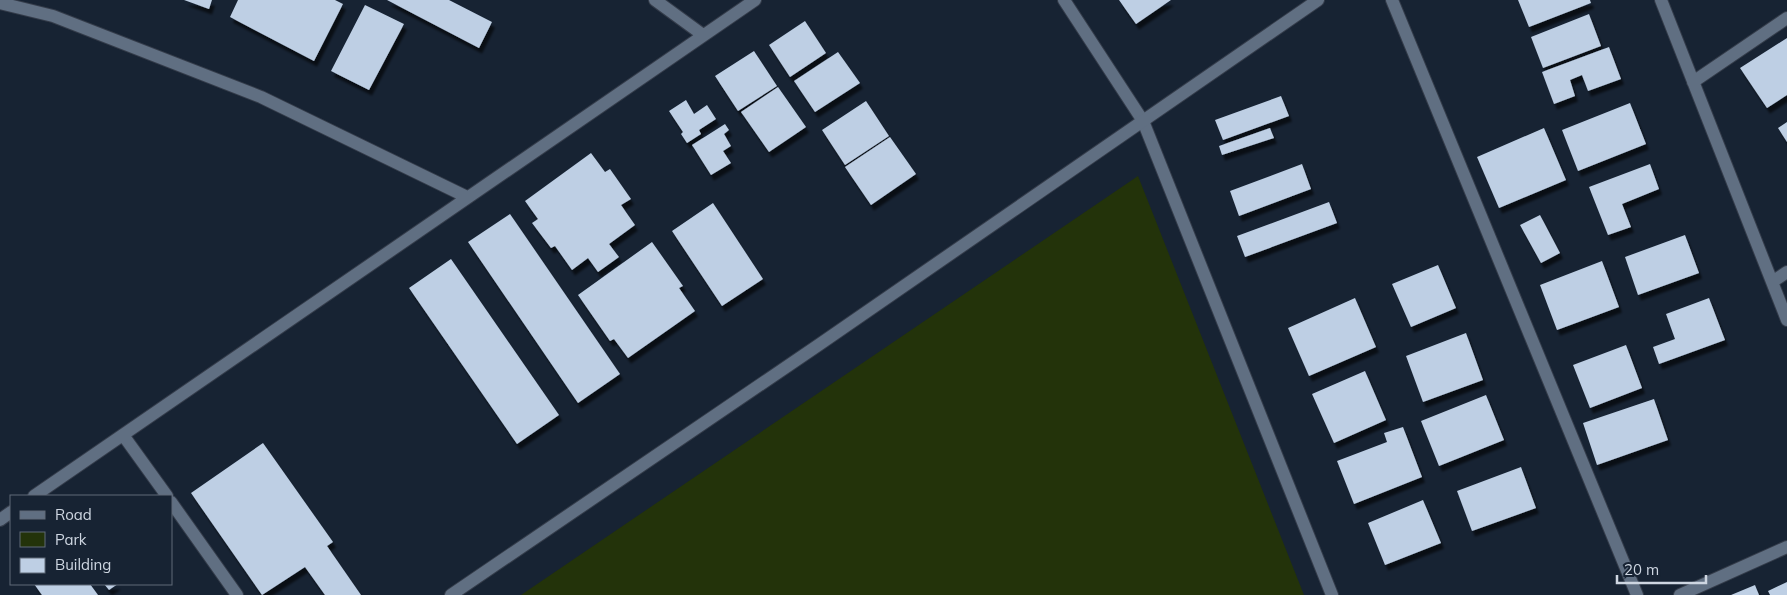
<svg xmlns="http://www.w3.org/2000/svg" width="1787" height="595" font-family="Mulish,sans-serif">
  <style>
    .green { fill: #23330a }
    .building { fill: #becfe4; filter: url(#shadow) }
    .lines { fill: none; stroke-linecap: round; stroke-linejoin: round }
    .street-casing { stroke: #343c4a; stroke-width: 14 }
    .secondary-casing { stroke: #343c4a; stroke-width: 14 }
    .street { stroke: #606f82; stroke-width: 12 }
    .secondary { stroke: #606f82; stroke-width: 12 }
  </style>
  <defs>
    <filter id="shadow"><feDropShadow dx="3" dy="5.5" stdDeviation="1" flood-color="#0009"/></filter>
  </defs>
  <rect width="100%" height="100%" fill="#172333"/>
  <path class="green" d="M1138,176l166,419h-783z"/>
  <path class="building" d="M184,0h28l-3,9z
    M238,0h97l8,4 -29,57 -84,-44z
    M387,0h62l43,22 -13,26z
    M1119,0h52l-35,24z
    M1518,0h72l1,3 -62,24z
    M365,5l39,19 -35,66 -38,-19z
    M1589,14l12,32 -58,22 -12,-31z
    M805,21l21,32 -36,24 -21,-32z
    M1787,38v57l-20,13 -27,-40z
    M1609,47l12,32 -33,12 -6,-16 -12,5 5,16 -21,8 -12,-32z
    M754,51l23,35 -39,25 -23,-35z
    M838,52l22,31 -45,29 -21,-31z
    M778,87l28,40 -37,25 -28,-40z
    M1281,96l8,20 -66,24 -8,-20z
    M686,100l8,14 13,-9 9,14 -17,11 2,4 -14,9 -6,-9 2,-2 -14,-21z
    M866,101l23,35 -44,29 -23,-35z
    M1630,103l16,41 -68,27 -16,-41z
    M1787,122v20l-9,-14z
    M725,124l4,6 -5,4 7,12 -8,5 8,12 -20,12 -19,-30z
    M1270,128l4,10 -52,17 -3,-9z
    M1544,128l22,52 -67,28 -22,-51z
    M890,137l26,37 -45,31 -26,-38z
    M591,153l14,19 5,-3 21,30 -10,6 14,20 -26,19 10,13 -21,15 -10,-14 -16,12 -17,-24 -4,2 -19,-25 6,-4 -13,-18z
    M1302,164l9,25 -72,27 -9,-25z
    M1650,164l9,25 -37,15 9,23 -23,8 -19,-48z
    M1329,202l8,21 -92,34 -8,-21z
    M713,203l50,76 -41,27 -50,-75z
    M510,214l110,160 -42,29 -110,-161z
    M1540,215l20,38 -19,10 -21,-38z
    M1685,235l14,38 -61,22 -13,-38z
    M652,242l31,44 -4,2 16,23 -67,47 -14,-19 -4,2 -32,-46z
    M451,259l108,156 -42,29 -108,-156z
    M1602,261l17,46 -62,23 -17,-45z
    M1438,265l18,43 -45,19 -19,-43z
    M1355,298l21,49 -67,29 -21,-48z
    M1709,298l16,42 -66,24 -6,-17 22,-8 -9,-25z
    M1466,333l17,47 -60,22 -17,-46z
    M1626,345l16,43 -52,20 -17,-43z
    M1365,371l21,49 -52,23 -22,-49z
    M1486,395l18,45 -65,26 -18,-45z
    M1654,399l14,41 -71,25 -14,-42z
    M1403,427l19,50 -68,27 -17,-43 50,-19 -3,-9z
    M263,443l70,99 -6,4 34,49h-36l-20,-28 -43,28 -71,-102z
    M1521,467l15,41 -64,23 -15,-40z
    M1423,500l18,43 -56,22 -17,-42z
    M1787,582v13h-17l-2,-4z
    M34,584h56l8,11h-56z
    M104,584h14l-9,6z
    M1755,585l4,10h-28z"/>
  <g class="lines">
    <defs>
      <path id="street" d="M655,0l48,35
        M1064,0l79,121 189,474
        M1392,0l245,595
        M1661,0l126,320
        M0,3l53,13 208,81 206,100
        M1693,82l94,-64
        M1772,282l15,-10
        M123,435l44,61
        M34,496l721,-496
        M171,502l66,93
        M0,520l11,-8
        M1680,595l107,-48"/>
      <path id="secondary" d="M451,595l369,-251 498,-344"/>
    </defs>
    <use href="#street" class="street-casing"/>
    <use href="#secondary" class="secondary-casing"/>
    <use href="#street" class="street"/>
    <use href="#secondary" class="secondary"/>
  </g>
  <rect x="10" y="495" width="162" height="90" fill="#172333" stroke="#606b79"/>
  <rect x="20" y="511" width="25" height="8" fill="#606f82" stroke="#606b79"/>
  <text x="55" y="520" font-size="15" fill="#ced6e1">Road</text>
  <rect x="20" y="532" width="25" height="15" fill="#23330a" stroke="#606b79"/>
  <text x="55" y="545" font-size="15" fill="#ced6e1">Park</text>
  <rect x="20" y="558" width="25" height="15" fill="#becfe4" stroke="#606b79"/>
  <text x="55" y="570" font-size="15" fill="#ced6e1">Building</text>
  <path d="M1617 575v8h89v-8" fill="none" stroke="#ced6e1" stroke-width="2.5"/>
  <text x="1624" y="575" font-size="15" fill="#ced6e1" stroke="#172333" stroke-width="4" paint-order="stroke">20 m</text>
</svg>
